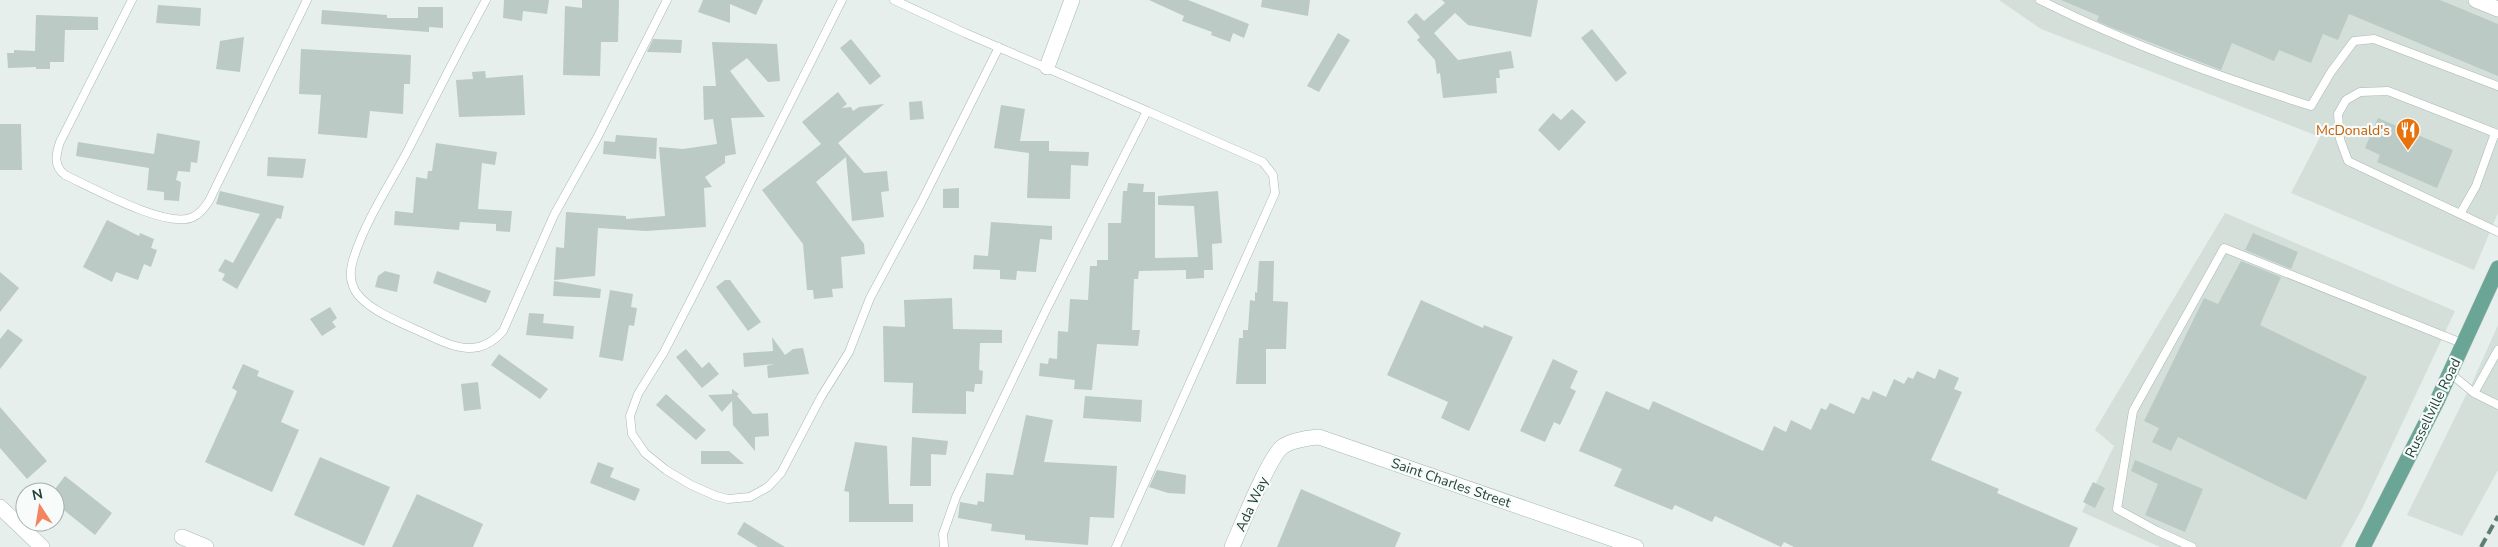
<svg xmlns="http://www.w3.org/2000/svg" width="2498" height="547" font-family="'Nunito Sans',sans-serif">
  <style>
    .built { fill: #d4dfda }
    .building { fill: #bbcac4 }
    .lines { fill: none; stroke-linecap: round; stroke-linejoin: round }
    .service-casing { stroke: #a8b8b2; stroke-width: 9 }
    .minor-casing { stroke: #a8b8b2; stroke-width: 16 }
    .primary-casing { stroke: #c2cac8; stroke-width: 16 }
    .service { stroke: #fff; stroke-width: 8 }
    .minor { stroke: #fff; stroke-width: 15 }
    .primary { stroke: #6aa596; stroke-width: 15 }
    .rail { stroke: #5f7d75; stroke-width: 4; stroke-dasharray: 10 5; stroke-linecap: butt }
    .labels { text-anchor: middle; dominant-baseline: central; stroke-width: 4.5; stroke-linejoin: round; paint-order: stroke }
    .food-label { font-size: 14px; fill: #c56008; stroke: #f7fbf9; text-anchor: end }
    .street-label { font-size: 14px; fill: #24423a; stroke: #f7fbf9 }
  </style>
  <rect width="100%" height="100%" fill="#e6efeb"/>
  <path class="built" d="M1999,0h499v213l-24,57 -183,-77 29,-56 -279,-108z
    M2225,213l230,98 -93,198 -21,38h-181l-78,-35 32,-66 -19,-16z
    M2498,325v145l-36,66 -55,-21 66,-134z"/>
  <path class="building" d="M504,0h45l-2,14 -24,-3 -1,10 -19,-3z
    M582,0h37l-1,42h-17l-1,34 -37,-1 2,-69 17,2z
    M703,0h60l-7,15 -26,-11v19l-32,-11z
    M1149,0h39l61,24 -5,14 -11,-5 -3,9 -19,-7 1,-3 -30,-11 2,-5z
    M1262,0h48l-2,16 -47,-9z
    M1442,0h96l-7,37 -63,-12 -13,-12 -21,20 24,27 53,-9 3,17 -15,2 1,8h-4l1,15 -54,5 -3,-25 -3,1 -2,-14 -18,-20 3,-3 -13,-15 9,-9 8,8 21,-18z
    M2061,0h379l58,24v52l-149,-62 -11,26 -15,-6 -12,29 -32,-13 -5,11 -42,-18 -11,27 -113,-44 -11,-5 2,-5z
    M158,5l43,3 -1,18 -44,-3z
    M418,7h25v21l-14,-1v5l-108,-8 1,-14 65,5v3h31z
    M36,15l62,2v13h-33l-1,32h-14v7h-14v-2l-28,1 -1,-15h7v-3l21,1z
    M1592,29l35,44 -11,9 -35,-44z
    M1338,33l12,7 -31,52 -12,-6z
    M244,37l-4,35 -24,-3 4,-28z
    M653,39l29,1 -1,13 -34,-1z
    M851,39l30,37 -11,9 -30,-37z
    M712,42l65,2 3,37 -12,1 -21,-24 -17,13 35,46 -34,1 5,36 -11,2v7l-20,14 7,10 -8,1 2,39 -60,4 -48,-3 -3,48 -41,4 2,-33 8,1 2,-36 60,4v3l39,-3 -6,-69 24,2 34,-5 -4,-25 -9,1 -1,-34h13z
    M301,49l110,6 -1,29h-6l-1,30 -33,-3 -3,27 -49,-4 3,-39 -22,-1z
    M485,71l1,7 37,-3 2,40 -66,2 -3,-37 17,-1 -1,-7z
    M838,92l9,12 -5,4 9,-1 2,4 6,-4 25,-3 -46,39 26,30 23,-2 2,20 -8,1 3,25 -32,4 -6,-64 -30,25 48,62 1,10 -24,3 2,31 -11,1 1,8 -19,2 -1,-9h-6l-4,-46 -41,-54 59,-46 -19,-22z
    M922,101l2,18 -14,1 -1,-18z
    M1001,105l24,4 -5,32h29v10l40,1 -1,14 -17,-1 -1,34 -43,-1 2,-45 -35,-5z
    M1572,109l14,13 -27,29 -21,-21 15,-17 8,7z
    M2378,118l75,32 -16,38 -60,-26 3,-7 -15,-7z
    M0,124h21l1,46h-22z
    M157,133l43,8 -3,22 -6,-1 -1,10 -12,-1 -2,9 5,2 -2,19 -15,-1v-8l-17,-2 2,-22 -73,-12 2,-14 76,12z
    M616,135l41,3 -1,21 -53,-5 1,-13 11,1z
    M436,143l61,9 -2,13 -13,-2 -4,46 34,2 -2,21 -14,-1v-7l-36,-2 -1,8 -65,-5 1,-14 18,2 3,-36 11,2 1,-8h4z
    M268,157l38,2 -3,19 -36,-2z
    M1128,183l16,1 -1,8h12v66l43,-1 -4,-51 -36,-1v-9l60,-5 4,52 -10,1 1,26h-9v8l-18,1v-9l-47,1 -1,8h-4l-2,51h8l-2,16 -41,-2 -5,46 -18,-1 1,-9 -36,-4 1,-13 8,1 1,-6 8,1 1,-28 10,1 2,-33 18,1 2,-34h7v-6h11v-37h13l2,-32h4z
    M959,188v20h-16v-19z
    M220,191l64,15 -3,13 -4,-1 -40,71 -15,-9 3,-6 -7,-3 7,-12 8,4 27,-49 -44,-10z
    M107,220l32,16 1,-3 14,6 -3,9 6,2 -6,17 -7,-3 -6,16 -22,-8 -4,10 -29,-15z
    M991,222l61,4v14l-12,-1 -4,33 -19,-1 -1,9 -16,-1v-9l-27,-1 1,-14 14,1z
    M2253,233l45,19 -7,17 -46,-19z
    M1259,261h15l-1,40 15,1 -2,47h-20v35h-30l3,-46h4v-8h5l2,-30 5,1v-9l2,1z
    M2241,261l40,16 -21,48 107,52 -61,123 -128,-63 -7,14 -19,-9 7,-14 -15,-7 60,-123 14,6z
    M385,271l15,4 -3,17 -22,-5 3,-11z
    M437,271l54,20 -5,12 -53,-20z
    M0,272l19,16 -19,24z
    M725,280h5l31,42 -13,9 -32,-44z
    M554,281l47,8 -1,9 -47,-2z
    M610,290l23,4 -2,13 6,1 -3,18 -5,-1 -6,36 -24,-4z
    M952,298l1,31 49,1v13h-22l-1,27 4,1 -1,13h-7l-1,8 -8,-1v23l-54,-1 1,-30 -29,-1 -1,-56 22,1 -1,-27z
    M1421,300l62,28 1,-3 29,12 -44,94 -28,-13 7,-16 -61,-27z
    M330,307l7,11 -5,4 4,5 -14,9 -12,-17z
    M529,313l15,1 -1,9 31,3 -1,13 -47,-4z
    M8,329l15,11 -23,29v-30z
    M772,337l13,18 8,-6 10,-1 6,26 -41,4 -1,-12 7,-2 -30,3 -1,-14 30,-2z
    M686,349l16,19 7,-6 10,12 -17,14 -26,-31z
    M499,354l49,35 -8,10 -49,-34z
    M1553,359l25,12 -8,17 6,3 -16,34 -6,-3 -9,20 -25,-11z
    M243,364l16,7 -2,5 37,15 -13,31 18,8 -27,62 -67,-30 31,-68 1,-3 -5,-3z
    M1939,369l20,9 -5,11 8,3 -31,68 68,29 -2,4 81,35 -9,19h-275l-10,-5 -3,5 -66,-31 -3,6 -37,-17 -3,5 -58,-24 8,-17 -43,-18 27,-60 43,19 4,-9 110,50 11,-25 12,6 5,-12 20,10 10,-22 5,2 4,-7 24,11 8,-17 7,3 4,-9 13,6 8,-18 10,5 4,-7 5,2 4,-8 18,8z
    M478,382l3,27 -17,2 -3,-27z
    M732,389l7,5 -2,2 16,18 15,-1 1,23 -14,1v14l-22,-26 -1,-24 -10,11 -14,-17 24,-1z
    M666,394l40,36 -10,10 -40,-35z
    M1085,396l57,4 -1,22 -58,-4z
    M0,407l47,54 -20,18 -27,-31z
    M1026,415l27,5 -9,42 73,4 -3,52 -24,-1 -2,28 -63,-5v-5l-34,-4 1,-7 -34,-6 2,-16 17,3 1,-4 6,1 2,-29 27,2z
    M912,437l36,4 -2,14 -15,-1v32h-21z
    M855,442l32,4 2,58h24v18h-64v-30l-5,-1z
    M701,451h28l15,13h-43z
    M320,457l70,30 -26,59 -70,-31z
    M2135,460l68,29 -18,43 -40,-17 13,-31 -27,-13z
    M598,462l16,6 -4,9 30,12 -5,12 -45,-18z
    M1157,470l29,5 -1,19 -17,-1 -19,-6z
    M65,476l47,37 -17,22 -40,-32v-14z
    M2093,482l12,6 -10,20 -12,-6z
    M1301,489l100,44 -6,14h-118z
    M417,494l66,30 -10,23h-81z
    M744,522l41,25h-27l-21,-13z"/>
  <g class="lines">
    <defs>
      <path id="service" d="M132,0l-72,142c-4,12 -7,24 5,33 26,12 103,55 128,42 7,-3 12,-10 16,-16l98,-201
        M486,0c-27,49 -52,99 -77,148 -18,35 -43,71 -55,109 -3,9 -5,20 -1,29 8,23 54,39 75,49 28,14 52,22 75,-4l51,-116 43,-77 70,-138
        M842,0l-144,286 -34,66 -26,42 -8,22 2,18 13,19 21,17 25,15 25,11 12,3 22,-2 18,-10 13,-14 40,-76 28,-45 21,-54 51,-95 78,-156
        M894,0l71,33 182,78
        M2040,0c88,44 177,76 271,106l20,-34 23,-31 20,-2 124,47
        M2498,134l-110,-43 -28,1 -14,8 -8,14 2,25 8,22 150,71
        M2460,214l16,-28 19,-53
        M2498,350l-24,43 24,12
        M2450,373l24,20
        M944,547l-1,-13 13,-37 90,-187 101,-199 116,51 10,13 2,18 -159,354
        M2192,547l-35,-16 -40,-22 16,-98 91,-163 240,96"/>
      <path id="minor" d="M2476,0l22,9
        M1047,67l25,-67
        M0,507l42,40
        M182,537l24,10
        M1232,547c9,-20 36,-88 50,-100 10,-7 25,-9 37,-10l317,110"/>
      <path id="primary" d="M2363,547l74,-146 61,-133"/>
    </defs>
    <use href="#service" class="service-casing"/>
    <use href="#minor" class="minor-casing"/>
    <use href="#primary" class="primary-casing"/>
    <use href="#service" class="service"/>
    <use href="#minor" class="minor"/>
    <use href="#primary" class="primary"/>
    <path class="rail" d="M2481,547l17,-31"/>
  </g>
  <defs>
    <symbol id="restaurant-pin" viewBox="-11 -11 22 30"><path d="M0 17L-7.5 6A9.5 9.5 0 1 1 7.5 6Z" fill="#e8710a" stroke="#f7fbf9"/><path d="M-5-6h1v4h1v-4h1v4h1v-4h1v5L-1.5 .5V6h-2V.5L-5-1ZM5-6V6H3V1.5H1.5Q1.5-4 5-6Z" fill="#fff"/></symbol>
  </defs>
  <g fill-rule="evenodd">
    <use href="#restaurant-pin" x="2394" y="116" width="28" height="38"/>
  </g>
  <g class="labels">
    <g class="food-label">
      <text x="2390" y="130">McDonald's</text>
    </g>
    <g class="street-label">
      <text transform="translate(2433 408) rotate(-64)">Russellville Road</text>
      <text transform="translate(1451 483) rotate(19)">Saint Charles Street</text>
      <text transform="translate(1252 504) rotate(-65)">Ada Way</text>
    </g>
  </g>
  <g transform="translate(40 507) rotate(348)"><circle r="24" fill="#f7fbf9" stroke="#a3b1ad"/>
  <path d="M0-4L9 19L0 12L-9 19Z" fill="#f4845f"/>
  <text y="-8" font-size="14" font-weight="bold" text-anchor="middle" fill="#24423a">N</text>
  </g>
</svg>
